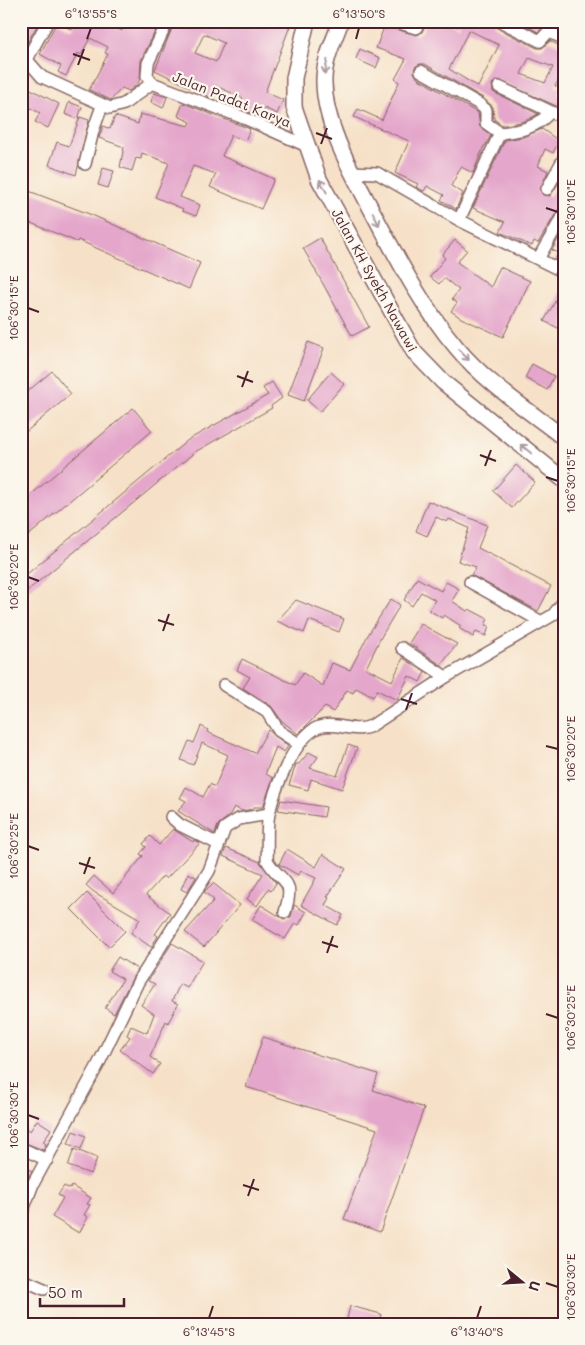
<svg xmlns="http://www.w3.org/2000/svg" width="585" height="1345" font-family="Mali,sans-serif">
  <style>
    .building { fill: #e4a6cb; fill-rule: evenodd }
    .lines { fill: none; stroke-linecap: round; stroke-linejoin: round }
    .minor-casing { stroke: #866362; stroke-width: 14 }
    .secondary-casing { stroke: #866362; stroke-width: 18 }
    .minor { stroke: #fff; stroke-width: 11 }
    .secondary { stroke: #fff; stroke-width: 15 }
    .oneway { stroke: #ae9aa0 }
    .ticks { fill: none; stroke: #4a1f2b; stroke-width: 2 }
    .labels { text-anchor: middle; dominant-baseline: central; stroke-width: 4.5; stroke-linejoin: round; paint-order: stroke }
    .street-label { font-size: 14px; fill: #4a1f2b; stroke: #fbf7ec }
    .neatline { fill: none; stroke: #4a1f2b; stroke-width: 2 }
    .ticks-label { font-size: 12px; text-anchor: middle; fill: #4a1f2b }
  </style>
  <rect width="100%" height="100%" fill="#fbf7ec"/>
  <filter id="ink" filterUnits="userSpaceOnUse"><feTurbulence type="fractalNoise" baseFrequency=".02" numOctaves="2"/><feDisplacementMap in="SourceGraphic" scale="10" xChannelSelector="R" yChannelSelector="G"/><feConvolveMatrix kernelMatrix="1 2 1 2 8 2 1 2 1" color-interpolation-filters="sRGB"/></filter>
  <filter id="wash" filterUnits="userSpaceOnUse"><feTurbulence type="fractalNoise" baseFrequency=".0096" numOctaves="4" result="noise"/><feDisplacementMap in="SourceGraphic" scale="20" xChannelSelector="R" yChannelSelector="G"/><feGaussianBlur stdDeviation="1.12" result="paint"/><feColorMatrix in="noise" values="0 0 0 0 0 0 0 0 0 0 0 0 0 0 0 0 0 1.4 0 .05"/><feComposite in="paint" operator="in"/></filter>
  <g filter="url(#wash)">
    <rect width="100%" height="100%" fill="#f6e1c8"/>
    <g id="blocks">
      <path class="building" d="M21,21h18l-14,26 -4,-1z
        M76,21h23l23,10 5,-10h33l-19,39 -1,19 -3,6 -8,6 -7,-3 -11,12 -22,-10 19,-36 -3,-1 3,-6 -18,-9 -9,17 -3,-2 -12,23 -8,-4 3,-6 -21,-12 17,-32 15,8z
        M175,21h117l-27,71 18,8 -6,14 -13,-6 -4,9 -21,-9 4,-10 -27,-12 -6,11 -55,-27zM204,34l20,9 -8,19 -21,-9z
        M427,21h20l11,6 1,-2 -7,-4h41l4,7 40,20h5l8,-7 14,7v23l-9,15 5,2 -2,6 6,2 -1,13 -65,-29 -6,4 1,8 45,22 -13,7 -19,4h-4l-8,-6 -1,-12 -10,-9 -58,-34h-5l-5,3 -1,5 3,6 61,35 2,14 11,8 -6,11h-1l-11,27 -12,-6 -10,19 12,7 -7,16 -15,-9 3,-5 -17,-9 -3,5 -8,-4 2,-3 -23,-11 14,-32 -55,-24 4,-8 24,11 17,-38 -4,-3 11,-20 -30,-11 10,-26 5,6 26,7 5,-3zM469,30l30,15 -21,42 -29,-18zM529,58l24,9 -8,16 -24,-9z
        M517,21h34l-13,11z
        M360,49l20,9 -4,10 -20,-9z
        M21,84l38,20 -11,24 -13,-6 5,-9 -19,-10z
        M154,93l13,4 -4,11 -12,-6z
        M69,102l13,5 -4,12 -13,-5z
        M183,103l67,26 -5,12 -14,-6 -9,21 52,23 -13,30 -51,-22 6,-13 -23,-8 -13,31 20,8 -4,11 -14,-5 1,-2 -28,-12 14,-34 -27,-10 -1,6 -5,-1 -4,13 -12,-4 4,-20 -25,-9 4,-12 7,3 5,-13 23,8 2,-10 49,12 2,-4 -13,-6z
        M80,117l9,3 -13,55 -27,-10 8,-23 12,4z
        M542,129l17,12 -6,12 -8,-4 -7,17 10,5 -8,19 3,5 7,1 12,-18 2,1v28l-6,3 -20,33 -4,-2 -2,5 -32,-14 5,-10 -32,-14 32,-68 18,-3z
        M103,168l11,3 -6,17 -10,-3z
        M21,188l71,27 108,48 -11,26 -111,-49 -1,2 -56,-23z
        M564,229v35l-9,-5 4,-6 -7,-3z
        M320,238l49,89 -17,9 -49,-88z
        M455,240l12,10 -10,12 34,25 9,-20 30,14 -27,56 -42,-19 -10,-7 6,-8 -5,-4 7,-9 -15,-12 -5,6 -9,-7 15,-19 -3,-3z
        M564,286v45l-20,-10z
        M308,342l16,6 -20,53 -16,-6z
        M532,364l22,12 -7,14 -22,-12z
        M52,371l19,23 -50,42v-39z
        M331,372l13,12 -24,28 -13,-12z
        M272,382l10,16 -11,8 1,2 -77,44 -168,139 -6,-7v-5l167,-139 80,-45 -5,-7z
        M133,408l19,23 -131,111v-39z
        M516,465l19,17 -23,26 -19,-17z
        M428,501l59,24 -9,23 73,38 -13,25 -67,-36 5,-8 -18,-6 11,-33 -20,-9 -2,3 -11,-5 -9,19 -11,-5z
        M417,578l24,13 5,-9 13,7 -7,12 15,10 2,-2 19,10 -3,6 4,1 -3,10 -10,-4 -3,5 -14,-9 2,-2 -17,-11 -2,3 -13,-8 6,-10 -14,-8 -9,14 -8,-6z
        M391,599l9,6 -19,32 -15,31 26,13 11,-23 22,14 -5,10 -11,-6 -12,24 -20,-10 -4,7 -17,-9 -3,5 -6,-3 -14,22 -8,-5 -27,27 -16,-13 -11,-15 -28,-18 7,-11 -13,-7 5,-11 53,26 8,-12 20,13 9,-23 18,7 18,-35z
        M296,600l48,19 -5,13 -30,-12 -5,13 -27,-12z
        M421,624l36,20 -16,21 -32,-22z
        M201,726l7,4 -1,2 48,21 13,-23 20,16 -4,6 -8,-5 -10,25v2l7,4 -10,29h-9l-1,2 -11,2 -8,-4 -5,9 -11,9 -3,9 -37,-23 8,-10 -6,-3 6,-11 17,10 7,-13 5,3 13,-32 -26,-12 -9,22 -12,-5 8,-19 5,2z
        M348,745l9,3 -15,41 -31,-10 -3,11 -19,-5 7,-21h3l10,-12 9,5 -8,11 27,8z
        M281,800l45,7 -2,10 -46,-7z
        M173,829l20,13 1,-2 6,3 -34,36 -3,-3 -17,19 24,18 -15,21 3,2 -7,11 -20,-14 9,-14 -46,-27 -8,-7 8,-9 19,17 30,-37 -3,-2 6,-7 -3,-3 7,-8 9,9z
        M226,848l34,14 16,21 -5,8 -3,-2 -11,17 -10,-7 16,-25 -40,-18z
        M287,849l29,18 7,-13 23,15 -19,28 2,1 -4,7 18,10 -6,10 -36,-20 15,-27 -15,-7 -3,4 -19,-11z
        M188,873l8,4 -9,15 -6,-3z
        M213,883l27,22 -36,42 -19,-15 29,-32 -10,-8z
        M87,893l38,38 -16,16 -38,-38z
        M261,905l23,14 7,-2 3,-12 12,7 -7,13 -4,-2 -10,16 -33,-19z
        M172,943l31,18 -16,27 -7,-4 -8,17 6,3 -10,19 -2,-2 -16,36 10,7 -7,10 -33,-24 10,-13 -3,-2 4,-9 16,7 7,-19 -13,-9 14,-21 -7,-3z
        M118,957l19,12 -23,45 -9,-6 18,-29 -14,-8z
        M263,1037l115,37 -5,16 51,18 -44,124 -36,-13 33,-90 -131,-42z
        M37,1120l14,9 -8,13 3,2 -3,6 -22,-9v-16l9,6z
        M73,1131l13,5 -5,13 -13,-5z
        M74,1149l23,9 -6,16 -23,-8z
        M21,1165l11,6 -11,19z
        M64,1186l6,3 2,-3 19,12 -4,6 3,1 -6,10 4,2 -9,16 -27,-16 11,-19 -5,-3z
        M350,1306l31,8 -2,10 -33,-1z"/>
    </g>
  </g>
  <g filter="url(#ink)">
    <use href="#blocks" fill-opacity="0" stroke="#866362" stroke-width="1"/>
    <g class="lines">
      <defs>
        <path id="minor" d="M393,21l23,7 4,-7
          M500,21l40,20 8,-9 16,6
          M21,53l21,24 68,31 14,-4 28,-21 92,35 63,28
          M27,59l21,-38
          M421,71l58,33 7,6v13l14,10 -41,87
          M152,83l-5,-7 1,-13 20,-42
          M499,87l65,31
          M500,133c20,-2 37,-5 50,-21
          M85,164l8,-33 9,-25
          M352,172l25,1 82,47 105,52
          M547,189l17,-31
          M538,259l26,-45
          M470,582l70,39
          M402,648l44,29
          M224,685l43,27 12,19 20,13
          M171,817l9,8 38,19
          M285,912c11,-36 -4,-27 -18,-52 1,-15 -1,-32 2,-46 5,-24 26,-78 50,-87 18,-6 35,7 52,-1l75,-49 107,-62 11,-14
          M21,1148l26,12
          M21,1215l12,-31 65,-119 40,-83 71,-111 16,-43 14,-9 30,-5
          M21,1279l23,10"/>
        <path id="secondary" d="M307,21l-13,57v29l25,72 80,146 15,27 29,30 121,98
          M341,21c-7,19 -18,41 -17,62 1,41 25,84 44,120 27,51 52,101 89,145 29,35 71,62 107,90"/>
      </defs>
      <use href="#minor" class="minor-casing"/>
      <use href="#secondary" class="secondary-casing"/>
      <use href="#minor" class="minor"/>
      <use href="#secondary" class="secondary"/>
    </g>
    <defs><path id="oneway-shaft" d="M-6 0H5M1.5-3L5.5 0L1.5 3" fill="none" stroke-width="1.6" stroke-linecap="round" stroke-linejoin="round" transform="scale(1.25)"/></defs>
    <g class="oneway">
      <use href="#oneway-shaft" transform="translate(326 67) rotate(101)"/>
      <use href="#oneway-shaft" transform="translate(323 186) rotate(-119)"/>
      <use href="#oneway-shaft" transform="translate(376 219) rotate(64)"/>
      <use href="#oneway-shaft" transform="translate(464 355) rotate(46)"/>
      <use href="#oneway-shaft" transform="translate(526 449) rotate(-141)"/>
    </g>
  </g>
  <path class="ticks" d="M87,39l4,-11M356,39l3,-11M73,54l17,6M78,65l6,-16M316,133l16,6M321,144l6,-16M546,208l12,4M28,308l11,4M237,376l16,6M242,387l6,-16M480,455l16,6M485,466l6,-16M546,477l12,4M28,577l11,4M158,620l16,5M163,631l6,-17M401,699l16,5M406,710l6,-17M546,746l12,3M28,846l11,4M79,863l16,5M84,874l6,-17M322,942l16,5M327,953l6,-17M546,1014l12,4M28,1115l11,4M243,1185l16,5M248,1196l6,-17M546,1283l12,4M209,1318l4,-12M477,1318l4,-12"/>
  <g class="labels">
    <g class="street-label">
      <text transform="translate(232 99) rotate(22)">Jalan Padat Karya</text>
      <text transform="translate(375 280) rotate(61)">Jalan KH Syekh Nawawi</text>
    </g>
  </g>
  <rect width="585" height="1345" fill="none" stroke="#fbf7ec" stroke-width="55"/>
  <g transform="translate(522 1282) rotate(108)" stroke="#fbf7ec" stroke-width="4" paint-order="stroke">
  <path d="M0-4L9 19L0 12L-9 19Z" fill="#4a1f2b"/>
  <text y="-8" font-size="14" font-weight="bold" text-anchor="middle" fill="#4a1f2b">U</text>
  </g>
  <path d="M40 1298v8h84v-8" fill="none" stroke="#4a1f2b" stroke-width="2.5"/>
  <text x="48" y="1298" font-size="15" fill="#4a1f2b" stroke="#fbf7ec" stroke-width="4" paint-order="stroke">50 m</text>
  <rect x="28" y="28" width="530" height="1290" class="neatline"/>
  <g class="ticks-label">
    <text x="91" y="18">6°13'55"S</text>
    <text x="359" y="18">6°13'50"S</text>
    <text transform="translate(571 212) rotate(-90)" y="4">106°30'10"E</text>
    <text transform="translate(14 308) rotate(-90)" y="4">106°30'15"E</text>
    <text transform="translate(571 481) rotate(-90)" y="4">106°30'15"E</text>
    <text transform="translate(14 577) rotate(-90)" y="4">106°30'20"E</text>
    <text transform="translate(571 749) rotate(-90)" y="4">106°30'20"E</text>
    <text transform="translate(14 846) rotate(-90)" y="4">106°30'25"E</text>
    <text transform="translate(571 1018) rotate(-90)" y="4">106°30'25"E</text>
    <text transform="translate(14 1115) rotate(-90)" y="4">106°30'30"E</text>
    <text transform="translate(571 1287) rotate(-90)" y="4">106°30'30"E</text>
    <text x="209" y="1336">6°13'45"S</text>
    <text x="477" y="1336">6°13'40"S</text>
  </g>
</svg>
